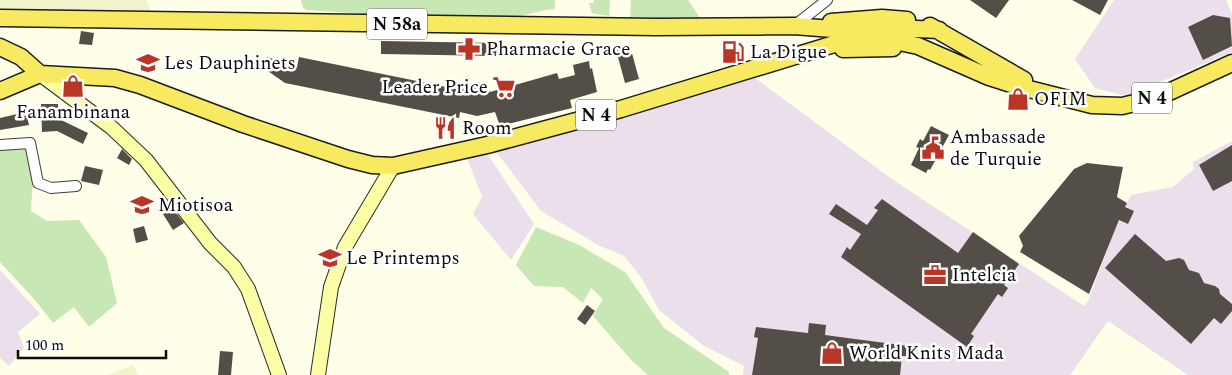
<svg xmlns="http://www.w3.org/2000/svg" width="1232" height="375" font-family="Spectral,serif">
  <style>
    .industrial { fill: #eadfea }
    .farmland { fill: #f1f4ca }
    .green { fill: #c7e8b4 }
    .building { fill: #534e48 }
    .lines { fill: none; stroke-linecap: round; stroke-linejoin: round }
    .street-casing { stroke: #3e3e3e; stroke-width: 12 }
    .secondary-casing { stroke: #2d2d2d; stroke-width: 16 }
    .primary-casing { stroke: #1c1c1c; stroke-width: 19 }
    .street { stroke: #fff; stroke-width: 10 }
    .secondary { stroke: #fbfea5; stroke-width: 14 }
    .primary { stroke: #f8ea60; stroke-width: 16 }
    .labels { text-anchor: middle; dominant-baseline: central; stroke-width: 5; stroke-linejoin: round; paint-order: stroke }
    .shield { fill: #fff; stroke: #545454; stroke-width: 1 }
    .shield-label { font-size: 18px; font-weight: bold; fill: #0b0b0b }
    .poi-label { font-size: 19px; fill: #0b0b0b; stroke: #fff; text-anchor: start }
  </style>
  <rect width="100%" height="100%" fill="#fffee9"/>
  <path class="industrial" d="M1114,0h112l6,14v38l-106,44 -31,-8 -20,-29z
    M755,78l137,101 192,127 4,-5 27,-72 16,-34 42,-8 21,-18 -1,-7 39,-21v234h-44l-80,-54 -38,54h-327l1,-9 -40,-20 -45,-36 -18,-33 -17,-21 -26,-11 -57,-34 -46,-61z
    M484,149l50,75 -23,36 -38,-46 9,-17 -15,-39z
    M0,270l40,44 -22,18 6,16 -15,18 -9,-8z"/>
  <path class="farmland" d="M0,0h146l5,11 -37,2 -114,-2z
    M133,365l5,10h-31z"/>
  <path class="green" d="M301,0h254v9c-18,1 -35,9 -53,10 -65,2 -131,-5 -195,-9l-4,-2z
    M594,0h16l-1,16 -17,-3 -3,-10h5z
    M631,0h57l14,21 -72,-1z
    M27,143l6,33 -2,35 16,10 32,-1 27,37 11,46 -28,24 -15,-20 -21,16 -18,-23 -35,-38v-117z
    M536,227l43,18 46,27 39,56 65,44v3h-81l-16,-14 -39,-45 10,-17 -12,-11 -8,15 -20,-16 -29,-1 -18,-21z"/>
  <path class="building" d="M970,0h39l-13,18z
    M1072,0h36l-8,15z
    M1213,15l17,3 2,28 -29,14 -15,-33z
    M81,31l13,2 -2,12 -13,-1z
    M381,41l116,2 -1,13 -115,-2z
    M630,46l9,33 -14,4 -9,-33z
    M267,57l30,10 2,-10 162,33 7,-6 8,-2 9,2 5,8 67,-19 2,6 16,-4 -2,-10 16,-4 1,8 2,-1 5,24 -27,8 2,8 -72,18 -5,-14 -18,4 -17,-4 -1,6 -174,-35 -20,-14z
    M41,104h17l1,15 29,14 -5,11 -26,-13 -15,1z
    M26,112l3,13 -29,5v-12z
    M931,126l18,9 -19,35 -2,-1 -2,4 -15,-8 8,-17 -3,-1 4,-8 3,2z
    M1232,145v36l-19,10 -14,-26z
    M122,149l10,10 -3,6 -12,-7z
    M1087,163l36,4 -6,30 10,6 -2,4 9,4 -6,13 -9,-4 -30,74 -69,-42 3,-6 -4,-10 55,-67z
    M85,166l18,4 -4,15 -18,-4z
    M882,199l76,54 15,-21 46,32 -15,21 4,3 -6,9 -4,-3 -27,40 3,2 -7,11 -126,-90 6,-10 3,3 11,-16 -32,-20 7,-10 31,21 11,-15 -4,-2z
    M172,208l12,15 -11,7 -10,-16z
    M144,226l4,14 -12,3 -3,-14z
    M1135,234l31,27 13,-3 5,2 5,10 10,3 5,10 11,3 4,3 1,5 12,10v7l-11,13 -7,-6 -23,26 -86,-76z
    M587,305l8,6 -10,14 -8,-6z
    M809,323l17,2 -1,10 83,11 -2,10h-4l-2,19h-148l6,-37 -4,-1 2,-10 52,6z
    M220,351l13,1 -2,23h-13z"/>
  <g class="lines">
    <defs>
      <path id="street" d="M794,26l33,-26
        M0,145l30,-2 8,40 13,5 25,-2"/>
      <path id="secondary" d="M40,74l71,53 35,33 64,83 24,24 14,22 31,86
        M318,375l13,-88 14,-40 48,-81"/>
      <path id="primary" d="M0,18l656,9 138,-1 51,4 73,16 71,31 28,9 75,19 30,1 34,-8 76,-35
        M831,22l51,-4 25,2
        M930,26l94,54
        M0,47l21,10 19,17
        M843,49l50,-1
        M0,91l40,-17 75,4 25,7 103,39 105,35 24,6 21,1 94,-21 134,-36 246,-75 27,-6 45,2"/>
    </defs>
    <use href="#street" class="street-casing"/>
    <use href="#secondary" class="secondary-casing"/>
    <use href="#primary" class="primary-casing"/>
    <use href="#street" class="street"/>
    <use href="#secondary" class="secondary"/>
    <use href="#primary" class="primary"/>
  </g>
  <defs>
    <symbol id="pharmacy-bare" viewBox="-9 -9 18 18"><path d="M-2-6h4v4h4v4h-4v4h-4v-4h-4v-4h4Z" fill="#b93525" stroke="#fff" stroke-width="2.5" paint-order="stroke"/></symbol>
    <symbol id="fuel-bare" viewBox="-9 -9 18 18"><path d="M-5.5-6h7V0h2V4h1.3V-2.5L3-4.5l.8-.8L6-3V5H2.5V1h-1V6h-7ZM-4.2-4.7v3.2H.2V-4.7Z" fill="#b93525" stroke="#fff" stroke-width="2.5" paint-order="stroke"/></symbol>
    <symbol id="school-bare" viewBox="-9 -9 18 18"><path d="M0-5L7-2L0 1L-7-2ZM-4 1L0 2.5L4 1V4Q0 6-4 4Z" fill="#b93525" stroke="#fff" stroke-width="2.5" paint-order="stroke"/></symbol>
    <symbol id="shop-bare" viewBox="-9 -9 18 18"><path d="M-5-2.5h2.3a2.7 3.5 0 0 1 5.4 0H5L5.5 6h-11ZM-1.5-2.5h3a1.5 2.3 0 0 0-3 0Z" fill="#b93525" stroke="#fff" stroke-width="2.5" paint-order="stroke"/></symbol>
    <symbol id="supermarket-bare" viewBox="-9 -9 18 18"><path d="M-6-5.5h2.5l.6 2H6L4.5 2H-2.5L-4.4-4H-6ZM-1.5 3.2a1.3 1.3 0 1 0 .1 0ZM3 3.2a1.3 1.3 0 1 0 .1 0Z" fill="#b93525" stroke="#fff" stroke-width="2.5" paint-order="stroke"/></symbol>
    <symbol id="restaurant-bare" viewBox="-9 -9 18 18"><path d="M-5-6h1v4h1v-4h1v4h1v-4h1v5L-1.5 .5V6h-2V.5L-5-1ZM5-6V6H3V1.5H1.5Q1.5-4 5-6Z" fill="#b93525" stroke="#fff" stroke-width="2.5" paint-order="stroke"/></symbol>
    <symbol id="civic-bare" viewBox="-9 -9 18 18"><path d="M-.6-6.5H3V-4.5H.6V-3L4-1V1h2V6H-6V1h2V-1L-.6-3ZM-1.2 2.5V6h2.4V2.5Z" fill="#b93525" stroke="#fff" stroke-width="2.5" paint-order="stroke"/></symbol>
    <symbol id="office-bare" viewBox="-9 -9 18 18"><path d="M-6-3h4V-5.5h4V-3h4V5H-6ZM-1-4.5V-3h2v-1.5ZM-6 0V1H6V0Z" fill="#b93525" stroke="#fff" stroke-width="2.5" paint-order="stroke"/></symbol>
  </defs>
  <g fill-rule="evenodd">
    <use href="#pharmacy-bare" x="453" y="33" width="32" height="32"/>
    <use href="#fuel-bare" x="717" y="36" width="32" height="32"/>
    <use href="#school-bare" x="132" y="47" width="32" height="32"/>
    <use href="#shop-bare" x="57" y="70" width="32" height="32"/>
    <use href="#supermarket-bare" x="488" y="71" width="32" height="32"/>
    <use href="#shop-bare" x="1002" y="83" width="32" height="32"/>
    <use href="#restaurant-bare" x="429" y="112" width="32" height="32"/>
    <use href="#civic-bare" x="917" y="132" width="32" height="32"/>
    <use href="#school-bare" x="126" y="189" width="32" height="32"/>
    <use href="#school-bare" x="314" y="242" width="32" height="32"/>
    <use href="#office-bare" x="919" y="259" width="32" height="32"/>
    <use href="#shop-bare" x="816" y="337" width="32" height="32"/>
  </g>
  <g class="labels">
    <g class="shield">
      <rect x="367" y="8.5" width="60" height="31" rx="4"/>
      <rect x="1132" y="82.5" width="40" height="31" rx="4"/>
      <rect x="576" y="99.5" width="40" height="31" rx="4"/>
    </g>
    <g class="shield-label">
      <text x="397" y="24">N 58a</text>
      <text x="1152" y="98">N 4</text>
      <text x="596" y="115">N 4</text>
    </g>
    <g class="poi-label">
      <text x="486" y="49">Pharmacie Grace</text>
      <text x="750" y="52">La Digue</text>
      <text x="164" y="63">Les Dauphinets</text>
      <text x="488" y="87" text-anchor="end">Leader Price</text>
      <text x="1034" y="99">OFIM</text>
      <text x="73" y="112" text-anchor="middle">Fanambinana</text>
      <text x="462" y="128">Room</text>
      <text x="950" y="137">Ambassade<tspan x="950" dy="22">de Turquie</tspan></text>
      <text x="158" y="205">Miotisoa</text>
      <text x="346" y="258">Le Printemps</text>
      <text x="952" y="275">Intelcia</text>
      <text x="849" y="353">World Knits Mada</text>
    </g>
  </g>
  <path d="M18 350v8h148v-8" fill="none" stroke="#0b0b0b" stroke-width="2.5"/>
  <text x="25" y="350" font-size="15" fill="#0b0b0b" stroke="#ffffff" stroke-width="4" paint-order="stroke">100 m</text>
</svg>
